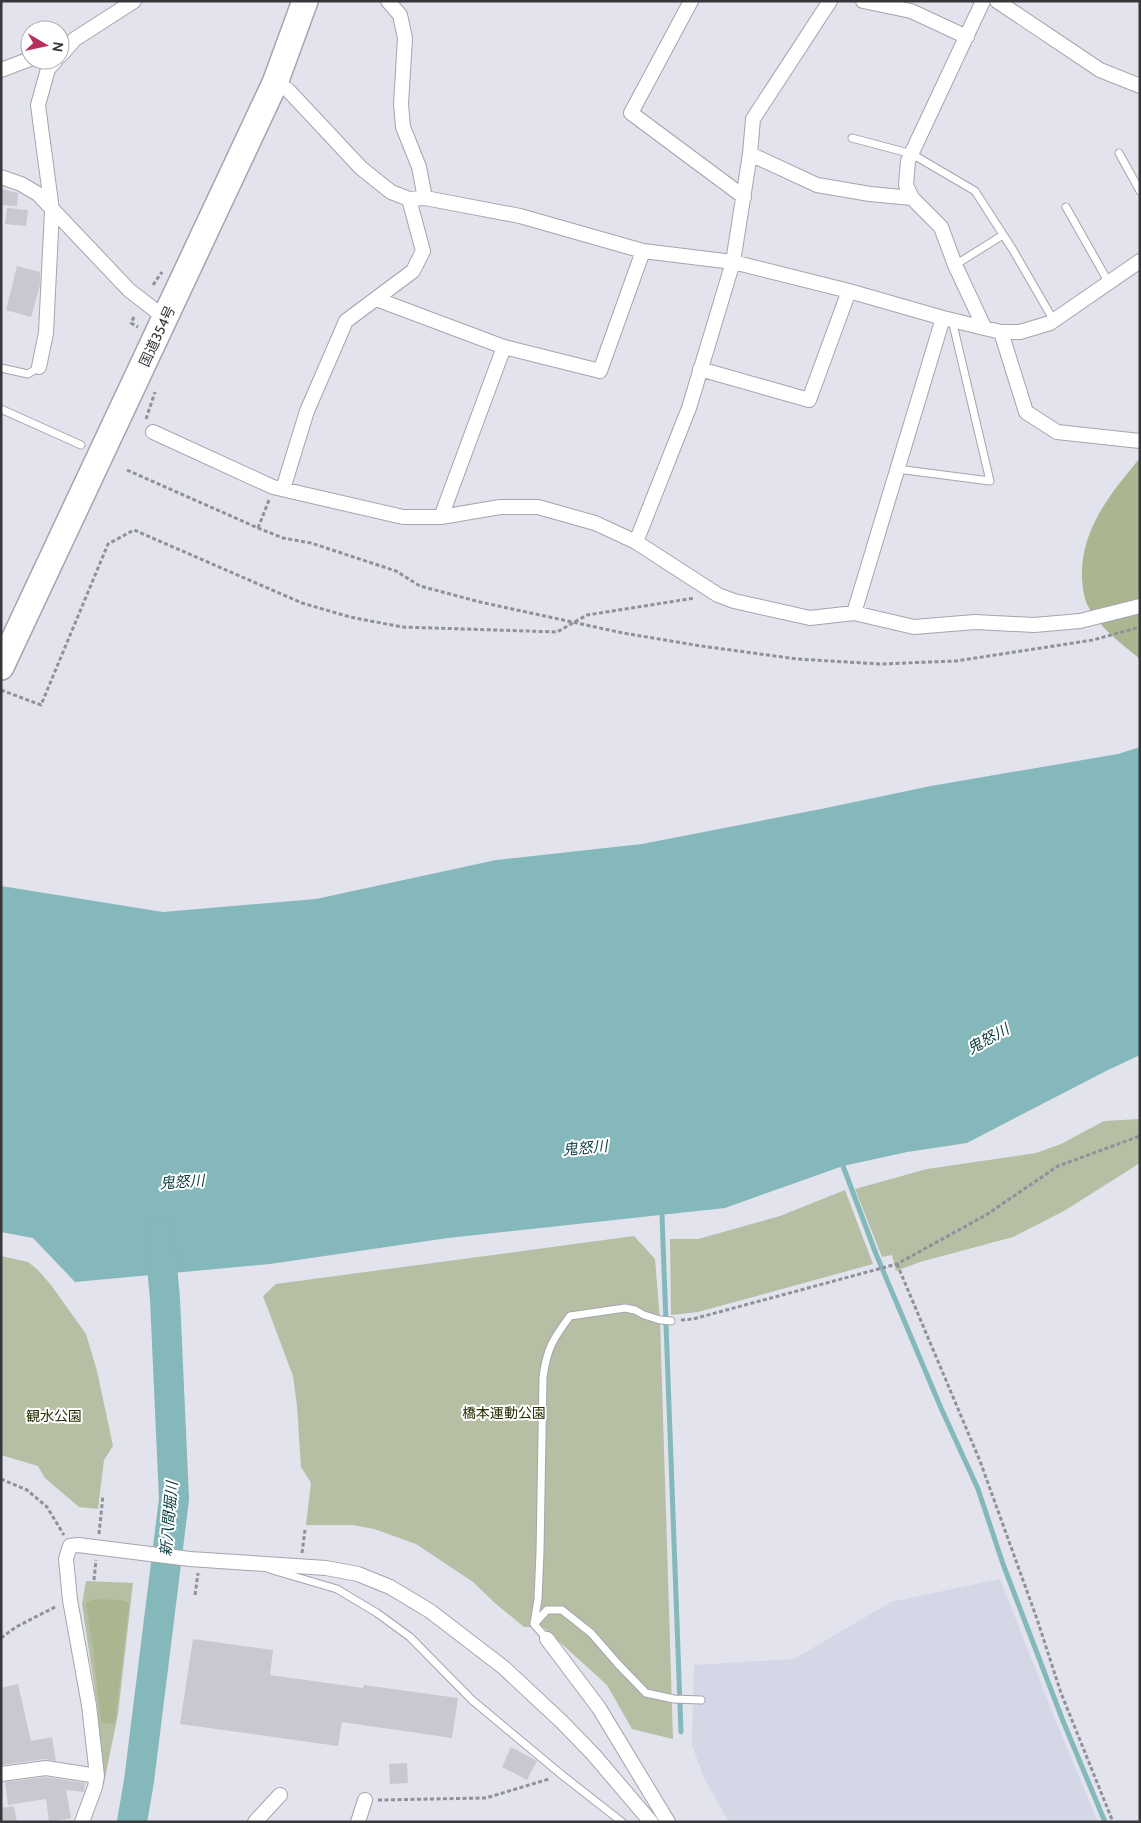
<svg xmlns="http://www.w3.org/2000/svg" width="1141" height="1823" font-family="Cabin,'Noto Sans JP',sans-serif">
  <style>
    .built { fill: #d4d7e6 }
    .green { fill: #b6bfa4 }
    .forest { fill: #aab690 }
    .water { fill: #84b8ba }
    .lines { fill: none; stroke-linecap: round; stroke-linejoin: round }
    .stream { stroke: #84b8ba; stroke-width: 5 }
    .river { stroke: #84b8ba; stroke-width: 30 }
    .building { fill: #cac7d0 }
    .lane-casing { stroke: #a4a5ae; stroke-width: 9 }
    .street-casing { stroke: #a4a5ae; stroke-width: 16 }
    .highway-casing { stroke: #a4a5ae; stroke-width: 28 }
    .path { stroke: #909198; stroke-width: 3; stroke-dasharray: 4 2.5; stroke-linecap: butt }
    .lane { stroke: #fff; stroke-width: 7 }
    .street { stroke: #fff; stroke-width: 14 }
    .highway { stroke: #fff; stroke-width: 25 }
    .labels { text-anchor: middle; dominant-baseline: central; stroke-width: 4; stroke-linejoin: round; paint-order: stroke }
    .street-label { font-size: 14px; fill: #36373b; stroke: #fff }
    .park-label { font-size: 14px; fill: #252f02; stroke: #fff }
    .water-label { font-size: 15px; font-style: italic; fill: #0a3d40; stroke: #fff }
  </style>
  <rect width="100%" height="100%" fill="#e2e3ed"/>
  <path class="built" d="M1000,1579l57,145 41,98h-369l-25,-44 -12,-33 2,-80 100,-6 97,-57z"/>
  <path class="green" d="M1140,1119v44l-76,48 -51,26 -93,25 -24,9 -4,-16 -10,2 -27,-68 72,-20 109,-16 25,-9 43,-23z
    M845,1190l28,74 -175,48 -27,3 -1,-76h28l36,-10 46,-13z
    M634,1236l21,23 5,61 13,419 -41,-10 -25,-44 -64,-58h-19l-28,-23 -23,-22 -57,-38 -42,-15 -21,-4h-47l5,-42 -10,-16 -4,-61 -4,-30 -30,-80 13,-12z
    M1,1256l27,6 10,8 13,15 35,49 11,37 16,75 -9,14 -6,49 -19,-2 -34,-29 -7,-12 -37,-11z
    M86,1581l47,2 -15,131 -14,69 -7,-78 -15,-101z"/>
  <path class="forest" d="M1140,458v201c-17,-14 -35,-27 -47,-45 -9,-11 -10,-23 -11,-36 -2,-48 29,-85 58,-120z
    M94,1599l27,1 7,2 1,3 -14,118 -3,1 -11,-2 -8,-73 -7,-46z"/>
  <path class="water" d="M1140,747v308l-34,16 -139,72 -60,9 -64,14 -118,42 -277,30 -178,26 -195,18 -42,-44 -32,-6v-346l162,26 153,-13 180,-39 146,-16 179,-35 110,-23 187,-32z"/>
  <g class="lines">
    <path class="stream" d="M843,1166l33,88 65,154 37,81 25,75 60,157 42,101
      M662,1215l19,517"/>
    <path class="river" d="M132,1822l7,-41 35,-282 -9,-200 -6,-66"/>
  </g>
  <path class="building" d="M1,189l17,4 -1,13 -16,-1z
    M7,208l21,2 -2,16 -21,-2z
    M17,266l23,6v13l-9,32 -25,-7z
    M193,1639l80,11 -3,25 93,13 1,-3 94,13 -6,40 -110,-16 -4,24 -158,-22z
    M18,1684l13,57 21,-4 4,24 -11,-2 -44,6v-77z
    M511,1747l26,14 -10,19 -25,-13z
    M407,1763l1,20 -18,1 -1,-20z
    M46,1777l39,6 -1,9 -18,-2 5,28 -22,4 -3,-23 -38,6 -3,-23z
    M14,1806l3,16h-16v-14z"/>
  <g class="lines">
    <defs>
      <path id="lane" d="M852,138l60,16 63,37 38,59 41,71
        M1119,153l21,38
        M1066,207l43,76
        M955,265l48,-30
        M1,368l27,6 11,-7
        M1,409l80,36
        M897,469l93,12 -38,-161
        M269,1569l68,20 40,24 33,24 62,63 90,75 60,47
        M534,1624l13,-14h15l29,23 27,31 28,29 28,6 27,1
        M547,1639l-13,-15 4,-25 2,-47 3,-175c4,-29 10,-38 27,-61l55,-8 10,2 9,5 16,5 11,1"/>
      <path id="street" d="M388,1l12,14 5,23 -4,66 2,23 16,40 6,31
        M691,1l-60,112 113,84
        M863,1l48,10 56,26
        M983,1l-75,160 -2,24 6,13 29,29 14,38 29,62
        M997,1l103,69 40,16
        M60,56l15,-17 59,-38
        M1,70l29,-11
        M275,83l13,7 73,78 30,24 18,7 16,-1 95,18 123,35 90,11 116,29 94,27 58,14h19l30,-9 90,-62
        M750,154l67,31 53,9 42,4
        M1,177l20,7 17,10 91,96 36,28
        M376,299l128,48 96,24 43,-120
        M1001,332l25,80 31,20 83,9
        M39,367l7,-34 6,-123 -14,-105 10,-36 8,-9
        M700,369l109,31 40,-109
        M153,432l120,55 130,30h38l59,-10h38l57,16 41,19 82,53 16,6 76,17 44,-5 60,14 61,-5 59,3 46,-4 60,-15
        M283,489l24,-78 39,-90 67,-50 10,-20 -14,-52
        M441,517l63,-170
        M636,542l53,-134 44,-146 17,-108 3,-35 77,-118
        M854,613l89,-295
        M547,1639l52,69 69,114
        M1,1774l45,-6 51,8
        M82,1822l13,-35 2,-11 -8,-71 -19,-105 -4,-41 4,-13 8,-1 112,14 136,9 32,6 32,13 40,24 73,56 59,55 31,32 58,68
        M255,1822l25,-27
        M358,1822l7,-22"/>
      <path id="highway" d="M1,667l274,-584 30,-82"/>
    </defs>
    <use href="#lane" class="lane-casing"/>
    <use href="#street" class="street-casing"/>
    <use href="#highway" class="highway-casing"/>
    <path class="path" d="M153,285l9,-13
      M134,317l-3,6 7,4
      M146,419l9,-27
      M127,470l131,58 25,10 28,5 85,28 24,15 60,16 143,31 78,13 96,13 83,5 76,-3 137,-21 47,-13
      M258,528l11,-28
      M1,690l40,15 67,-161 26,-14 168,73 48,14 52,10 155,5 30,-17 108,-17
      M897,1264l83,197 57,158 24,74 52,129
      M681,1320l12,-1 204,-55 89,-49 72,-49 82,-30
      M1,1479l26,11 20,17 17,28
      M99,1534l4,-39
      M302,1553l3,-23
      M94,1580l2,-20
      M195,1595l3,-22
      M1,1638l15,-11 41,-21
      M378,1800l108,-2 63,-19"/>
    <use href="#lane" class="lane"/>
    <use href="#street" class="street"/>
    <use href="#highway" class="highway"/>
  </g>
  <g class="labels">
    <g class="street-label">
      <text transform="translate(157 336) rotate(-65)">国道354号</text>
    </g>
    <g class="park-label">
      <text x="504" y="1413">橋本運動公園</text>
      <text x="54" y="1416">観水公園</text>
    </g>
    <g class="water-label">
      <text transform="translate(988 1039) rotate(-29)">鬼怒川</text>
      <text transform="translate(585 1148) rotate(-5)">鬼怒川</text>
      <text transform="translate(182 1182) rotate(-4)">鬼怒川</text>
      <text transform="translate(169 1519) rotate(-85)">新八間堀川</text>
    </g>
  </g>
  <rect width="1141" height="1823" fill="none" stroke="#36373b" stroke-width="5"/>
  <g transform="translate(45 45) rotate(99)"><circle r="24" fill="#ffffff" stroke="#afafb1"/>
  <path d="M0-4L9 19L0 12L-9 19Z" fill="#ba2c5c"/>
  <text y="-8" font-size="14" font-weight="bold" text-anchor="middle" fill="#36373b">N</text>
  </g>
</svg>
